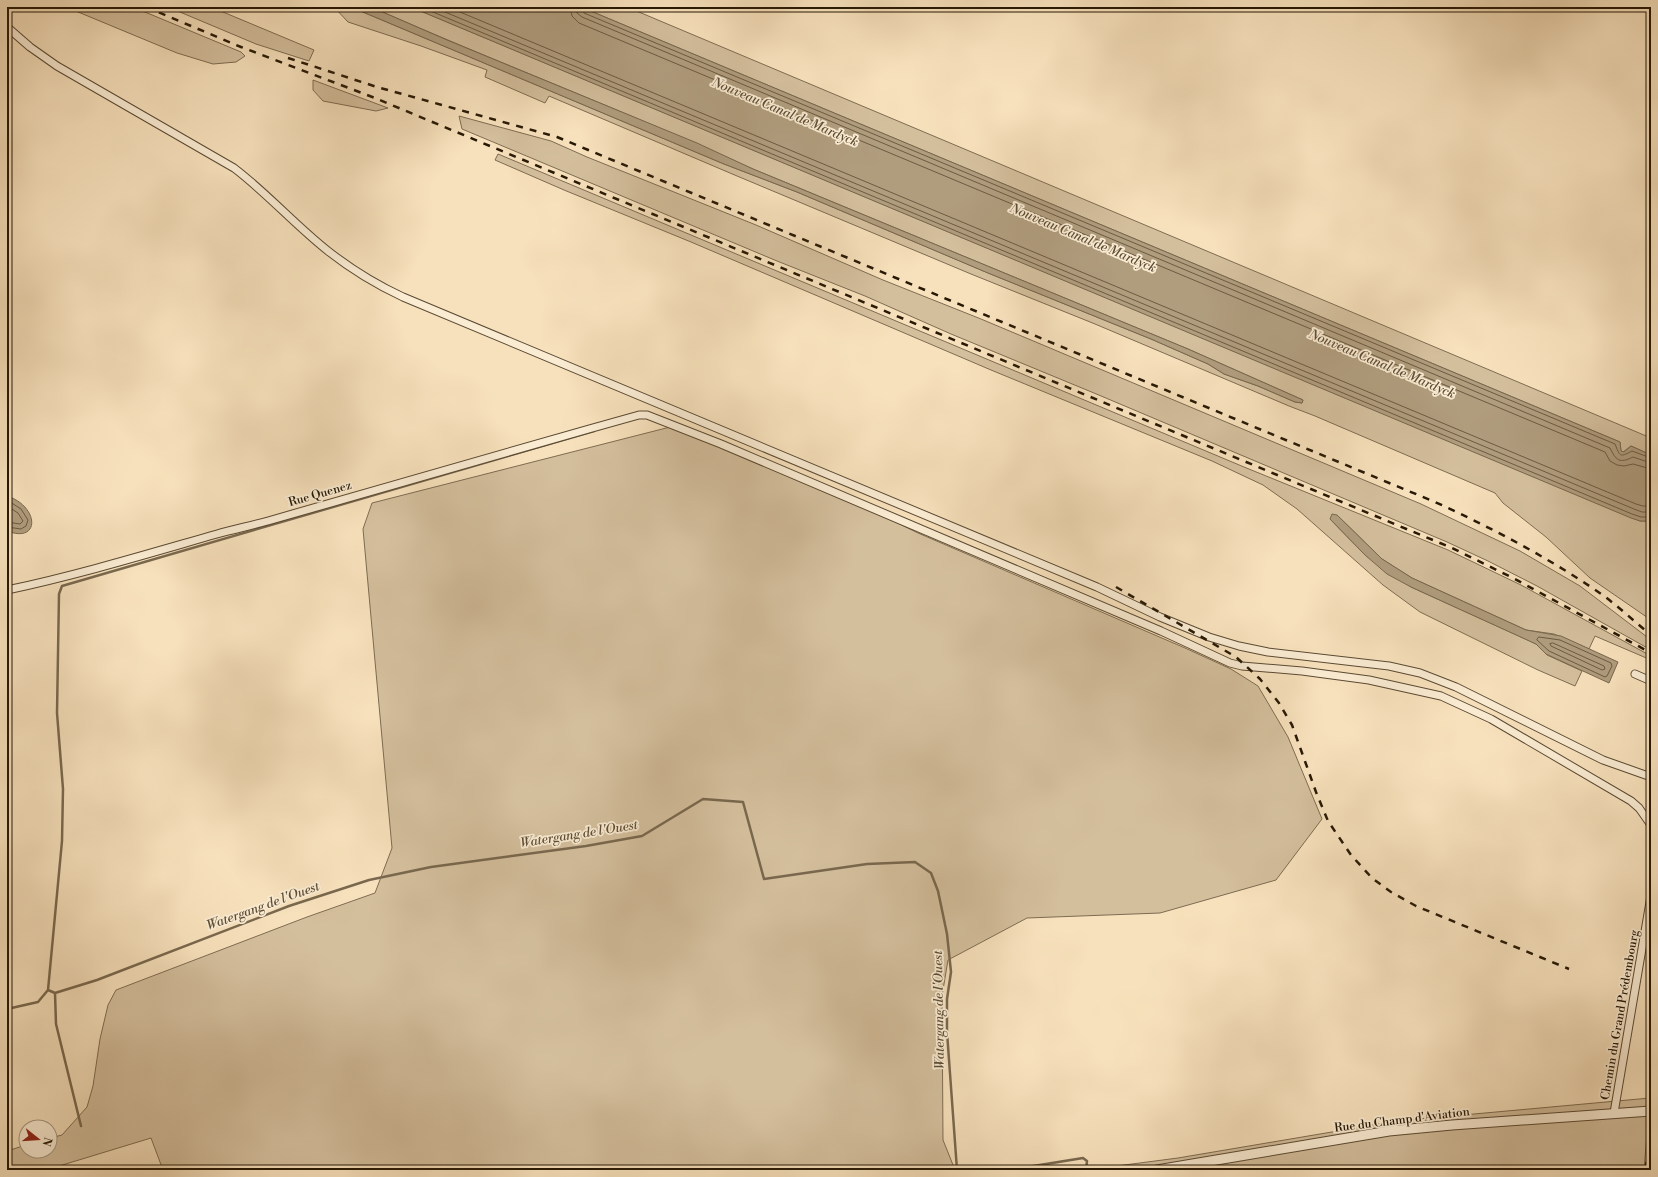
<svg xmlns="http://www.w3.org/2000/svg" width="1658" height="1177" font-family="'Libre Bodoni',serif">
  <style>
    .green { fill: #d4bf9d; stroke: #7e6c51 }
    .water { fill: #b09d7e; stroke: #79684e }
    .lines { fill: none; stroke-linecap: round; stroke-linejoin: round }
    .shore { stroke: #6c5a42; stroke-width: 1 }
    .stream { stroke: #79684e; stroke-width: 2.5 }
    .minor-casing { stroke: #5b4a33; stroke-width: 9 }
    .tertiary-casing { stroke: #5b4a33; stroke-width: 11 }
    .secondary-casing { stroke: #271805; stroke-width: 12 }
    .minor { stroke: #faecd3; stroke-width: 7 }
    .tertiary { stroke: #faecd3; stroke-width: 9 }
    .secondary { stroke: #faecd3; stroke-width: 10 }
    .rail { stroke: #271805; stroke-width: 2.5; stroke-dasharray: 7 7; stroke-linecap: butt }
    .labels { text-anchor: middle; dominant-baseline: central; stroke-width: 3.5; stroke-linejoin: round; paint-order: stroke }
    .street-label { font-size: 12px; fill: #271805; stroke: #faecd3 }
    .water-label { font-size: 13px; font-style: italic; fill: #5e4d35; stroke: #faecd3 }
  </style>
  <rect width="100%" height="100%" fill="#f7e1bc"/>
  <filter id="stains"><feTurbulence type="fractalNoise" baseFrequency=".005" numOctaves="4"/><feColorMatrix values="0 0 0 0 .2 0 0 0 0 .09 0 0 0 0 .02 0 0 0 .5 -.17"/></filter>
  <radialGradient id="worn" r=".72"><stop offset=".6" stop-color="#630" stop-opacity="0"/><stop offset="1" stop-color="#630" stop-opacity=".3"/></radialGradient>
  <path class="green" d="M66,7h67l108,45 4,4 -9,6 -23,2 -36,-11z
    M168,7h43l103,43 -5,11 -53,-17z
    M334,7h17l373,157 73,28 191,81 163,66 57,25 16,10 34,12 37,16 7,1 1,-3 -115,-51 -435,-180c-125,-57 -255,-106 -382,-162h40l1229,514h11v99l-61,-42 -44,-41 -43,-34 -8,-10 -180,-77 -26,-10 -194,-82 -124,-50 -234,-98 -188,-80 -4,7 -60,-26 2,-7 -66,-24 -73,-24z
    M581,7h46l1024,431v17l-20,-9 -8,6 -2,-1 -1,-9z
    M313,80l75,28 -12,3 -53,-10 -10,-11z
    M459,116l92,25 36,16 169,68 127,55 98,39 440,185 99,47 60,35 71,54v10l-114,-64 -49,-25 -41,-19 -353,-149 -143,-59 -86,-38 -88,-35 -315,-132z
    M498,154l746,313 204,83 73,35 130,71v4l-56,-24 -6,13 -35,-15 -28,-4 -114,-52 -30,-19 -45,-44 -7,4 35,36 46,32 110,50 15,7 11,11 35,16 -7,15 -37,-16 -118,-58 -37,-27 -86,-76 -34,-24 -51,-24 -221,-91 -300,-128 -127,-52 -69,-30z
    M678,425l115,47 125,61 267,115 46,21 27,17 30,51 34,82 -46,61 -116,33 -133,5 -79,42 -6,36 1,144 12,30h-792l-12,-32 -105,32h-39v-19l19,-6v6h24v-13l12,-3 25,-28 6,-21 7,-47 8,-34 8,-15 191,-73 68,-24 17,-45 -29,-319 9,-26z
    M1650,1098l-6,72h-558l92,-12 219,-37z"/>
  <path class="water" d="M351,7h20l76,33 250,103 56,26 435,180 115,51 -1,3 -7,-1 -37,-16 -34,-12 -16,-10 -57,-25 -163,-66 -191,-81 -73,-28z
    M411,7h170l1039,435 1,9 3,1 7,-6 20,9v66h-11l-9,-3z
    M7,496c32,10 34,48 0,35z
    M1332,514l5,1 45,44 30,19 114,52 35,6 57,26 -9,21 -63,-29 -10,-10 -125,-57 -24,-13 -22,-19 -35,-36z"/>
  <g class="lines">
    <path class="shore" d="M421,7l1211,507 9,3h10
      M433,7l1201,502 8,3h9
      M448,7l1188,497 7,2h8
      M570,7l2,9 7,7 1026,429 5,9 7,4 7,1 9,-2 18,5
      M576,7l1,6 5,4 1028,431c6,12 9,16 23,9l18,6
      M581,7l3,6 1031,431c5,12 4,14 17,7l19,7
      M7,500l14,9 7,11 -2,6 -5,3 -14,-2
      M7,506l11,7 5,8 -3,3 -13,-2
      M1539,637l21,3 51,23 1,3 -5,10 -2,1 -56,-26 -12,-11z
      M1553,643l51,23 1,3 -3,1 -51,-24 -1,-2z"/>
    <path class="stream" d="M48,990l14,-149 1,-52 -6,-76 2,-119 3,-8 532,-155
      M55,993l1,31 25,102
      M7,1009l31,-7 10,-12 7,3 42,-13 192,-74 80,-26 62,-13 155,-21 56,-10 61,-37 40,3 21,77 103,-15 48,-2 16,11 7,18 9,43 4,38 -4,27v33l10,138
      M1009,1170l74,-12 4,3 -1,9"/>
    <defs>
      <path id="minor" d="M7,27l23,20 27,19 177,102c33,25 61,57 94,83 23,18 49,34 75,46l694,290 63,30 49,20 30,9 29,6 121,14 31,7 36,14 147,73 48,17
        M7,590c71,-15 140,-36 210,-56 17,-5 34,-8 51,-13l321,-92 50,-14h8l74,29 440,187 69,32 12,3 60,5 67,9 72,16 50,23 140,82 8,7 12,17
        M1635,674l16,7
        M1614,1113l37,-217"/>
      <path id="tertiary" d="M1157,1170l232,-39 63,-6 199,-14"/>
      <path id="secondary" d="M1650,1170l1,-6"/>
    </defs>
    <use href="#minor" class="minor-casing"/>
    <use href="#tertiary" class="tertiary-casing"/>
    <use href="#secondary" class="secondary-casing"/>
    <use href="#minor" class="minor"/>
    <use href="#tertiary" class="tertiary"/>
    <use href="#secondary" class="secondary"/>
    <path class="rail" d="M146,7l95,40 134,51 1077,450 61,30 138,75
      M288,58l89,29 180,50 878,365c59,27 116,57 169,94 16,12 31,26 47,39
      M1116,587l120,70 24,22 19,24 13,22 24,67 12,29 23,34 21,23 19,14 25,14 153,63"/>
  </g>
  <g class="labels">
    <g class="street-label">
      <text transform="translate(320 494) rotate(-16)">Rue Quenez</text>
      <text transform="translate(1620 1015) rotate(-80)">Chemin du Grand Prédembourg</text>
      <text transform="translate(1402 1120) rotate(-7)">Rue du Champ d'Aviation</text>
    </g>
    <g class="water-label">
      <text transform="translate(785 112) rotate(23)">Nouveau Canal de Mardyck</text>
      <text transform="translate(1083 238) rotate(23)">Nouveau Canal de Mardyck</text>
      <text transform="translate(1382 364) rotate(23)">Nouveau Canal de Mardyck</text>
      <text transform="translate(579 834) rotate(-9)">Watergang de l'Ouest</text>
      <text transform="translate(263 906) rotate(-20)">Watergang de l'Ouest</text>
      <text transform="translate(939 1010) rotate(-91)">Watergang de l'Ouest</text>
    </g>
  </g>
  <rect width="1658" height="1177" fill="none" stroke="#f7e1bc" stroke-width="24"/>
  <rect x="8" y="8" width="1642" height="1161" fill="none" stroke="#271805" stroke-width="2"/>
  <rect x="12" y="12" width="1634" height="1153" fill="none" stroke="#271805"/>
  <g transform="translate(38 1139) rotate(107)"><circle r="19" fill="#faecd3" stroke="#a69781"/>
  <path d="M0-3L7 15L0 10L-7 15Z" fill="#8f2418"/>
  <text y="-6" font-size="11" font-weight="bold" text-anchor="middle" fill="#271805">N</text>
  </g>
  <rect width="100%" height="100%" filter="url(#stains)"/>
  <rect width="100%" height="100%" fill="url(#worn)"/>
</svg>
